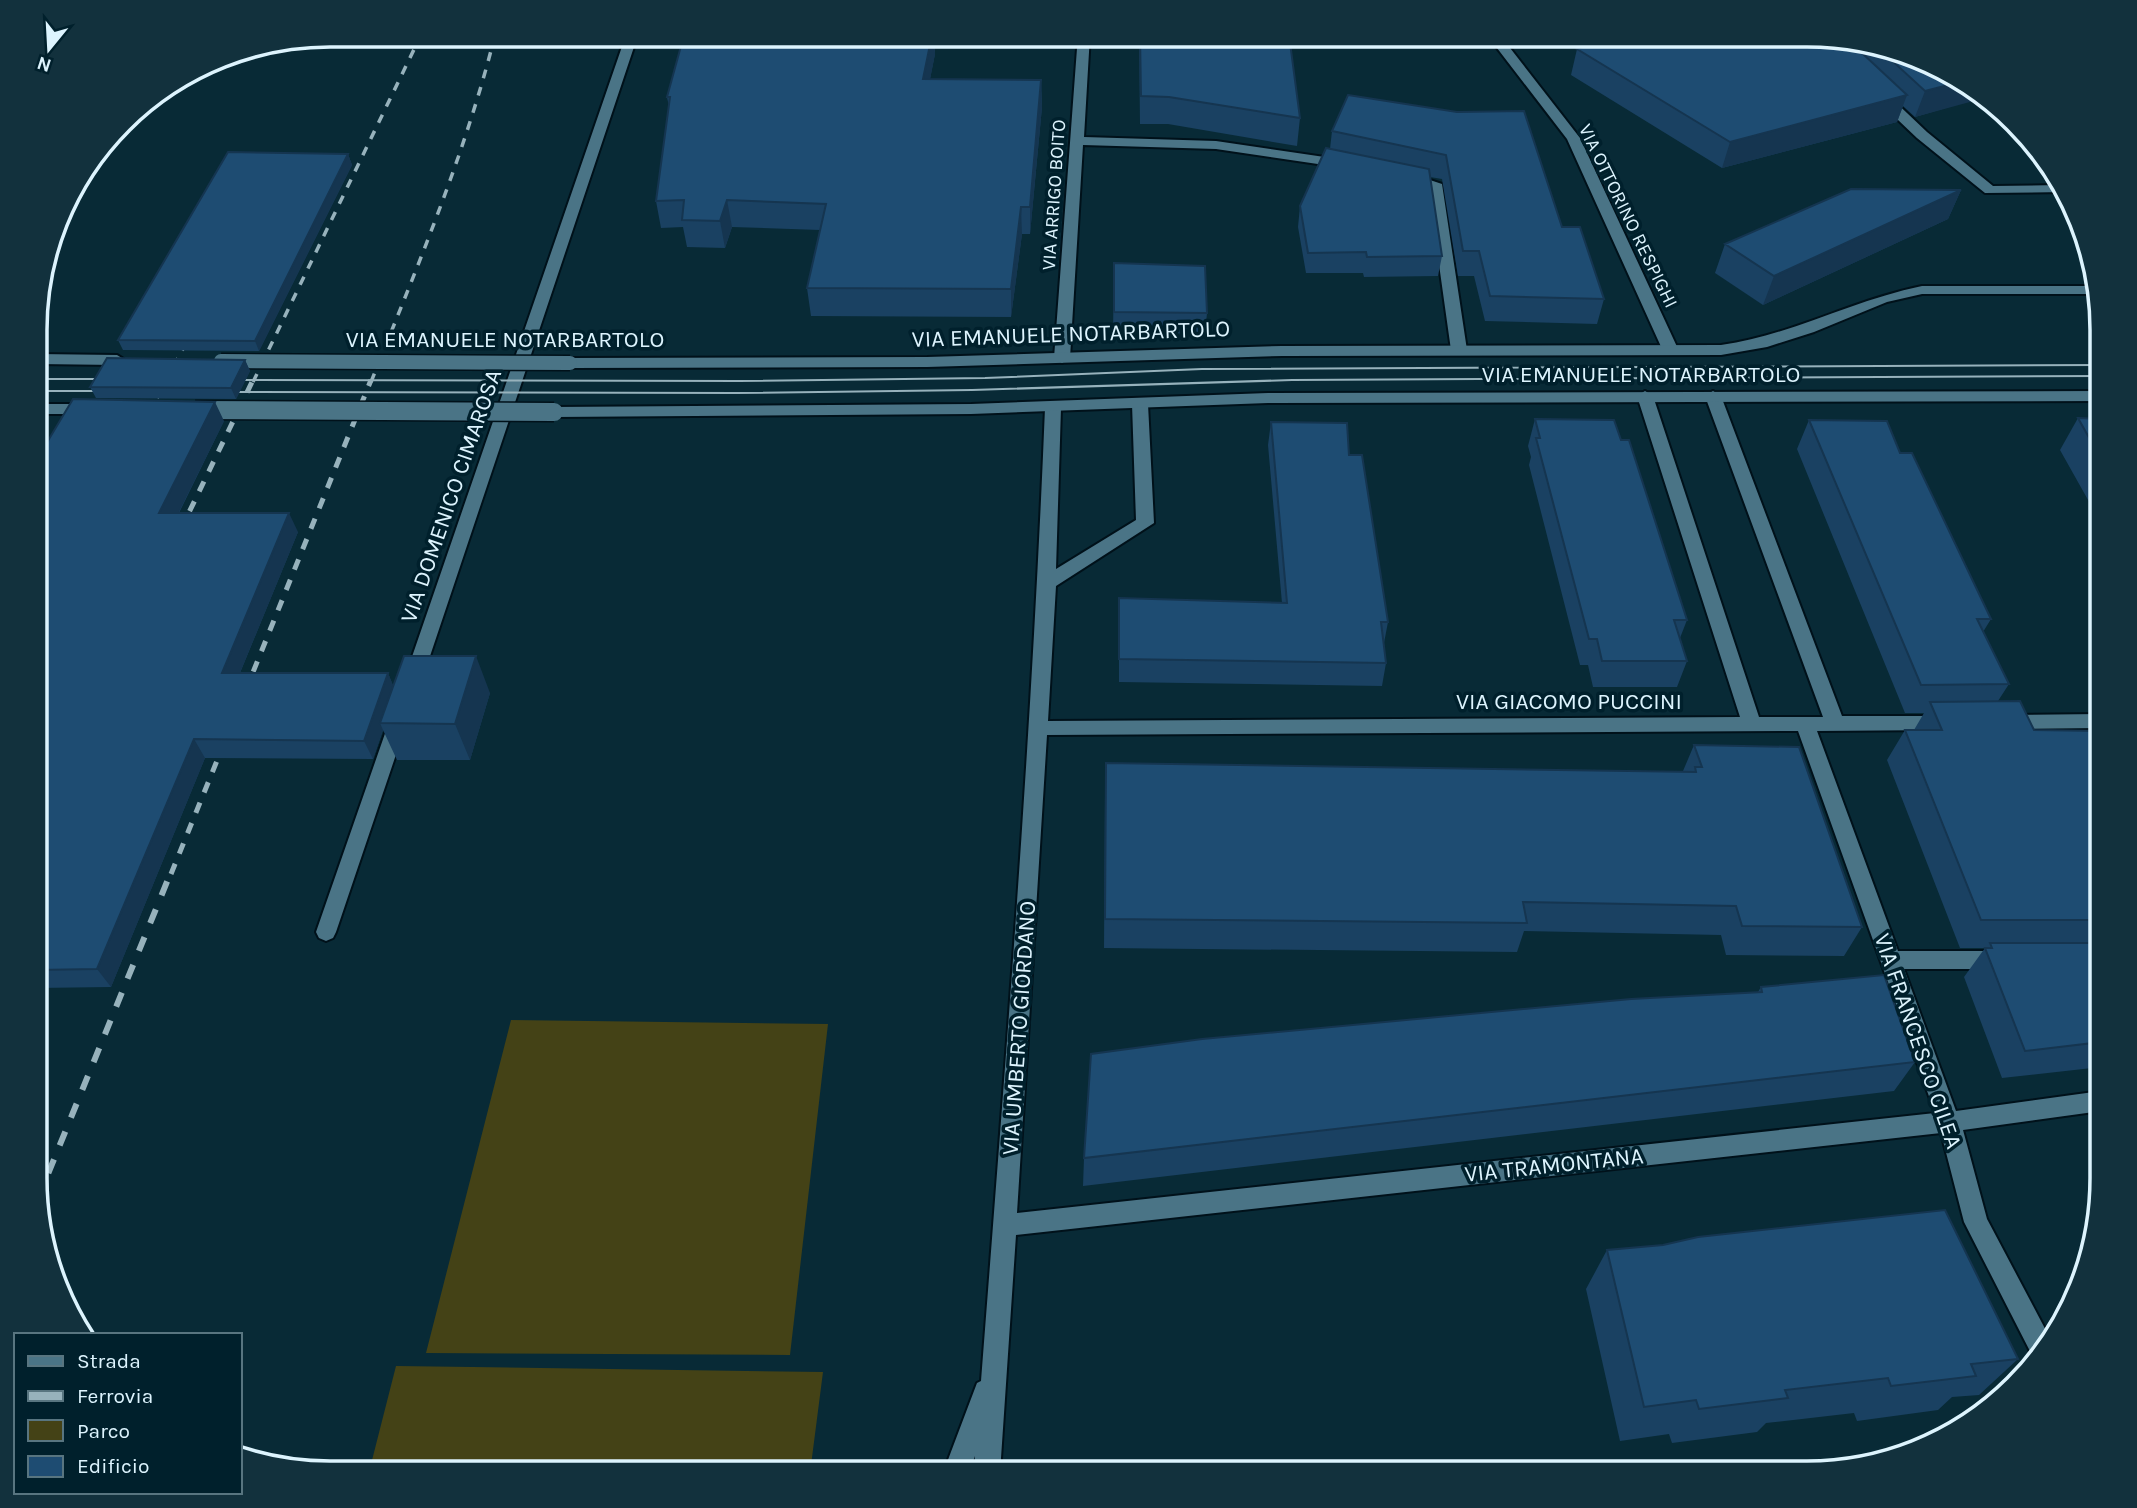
<svg xmlns="http://www.w3.org/2000/svg" width="2137" height="1508" font-family="Karla,sans-serif">
  <style>
    .green { fill: #444216 }
    .lines { fill: none; stroke-linecap: round; stroke-linejoin: round }
    .service-casing { stroke: #00111a; stroke-width: 4 }
    .minor-casing { stroke: #00111a; stroke-width: 4 }
    .tertiary-casing { stroke: #00111a; stroke-width: 4 }
    .service { fill: #4a7486; fill-rule: evenodd }
    .minor { fill: #4a7486; fill-rule: evenodd }
    .tertiary { fill: #4a7486; fill-rule: evenodd }
    .tram { stroke: #97b2bc; stroke-width: 2 }
    .rail-far2 { stroke: #97b2bc; stroke-width: 3.5; stroke-dasharray: 9 9; stroke-linecap: butt }
    .rail-far1 { stroke: #97b2bc; stroke-width: 5; stroke-dasharray: 11 11; stroke-linecap: butt }
    .rail { stroke: #97b2bc; stroke-width: 6; stroke-dasharray: 15 15; stroke-linecap: butt }
    .tertiary-bridge-far1-casing { stroke: #00111a; stroke-width: 17; stroke-linecap: butt }
    .tertiary-bridge-casing { stroke: #00111a; stroke-width: 21; stroke-linecap: butt }
    .tertiary-bridge-far1 { stroke: #4a7486; stroke-width: 14 }
    .tertiary-bridge { stroke: #4a7486; stroke-width: 18 }
    .wall { fill: #1a4162 }
    .shaded-wall { fill: #153550 }
    .building { fill: #1e4c72; stroke: #153550; stroke-width: 2 }
    .labels { text-anchor: middle; dominant-baseline: central; stroke-width: 7; stroke-linejoin: round; paint-order: stroke }
    .far-street-label { font-size: 19px; fill: #ddf4fe; stroke: #00202c }
    .street-label { font-size: 23px; fill: #ddf4fe; stroke: #00202c }
    .rim { fill: none; stroke: #ddf4fe; stroke-width: 3.5 }
  </style>
  <rect width="100%" height="100%" fill="#082a36"/>
  <path class="green" d="M511,1020l317,4 -38,331 -364,-2z
    M396,1366l427,6 -13,101 -441,-1z"/>
  <g class="lines">
    <defs>
      <path id="service" d="M626,35h12l-216,645 -2,5h-14l-2,-5z
        M398,715l9,7 -71,210 -3,6 -7,3 -7,-3 -3,-6 73,-210z"/>
      <path id="minor" d="M1078,35h12l-6,102 132,4 129,19 7,4 -7,4 -129,-19 -133,-4 -13,213 -8,5 -8,-5z
        M1487,35h13l80,103 99,213 -3,3h-10l-3,-3 -96,-212z
        M1877,94h10l40,38 66,54 67,-1 6,7 -81,1 -68,-55 -40,-38z
        M1409,173l33,11 25,166 -3,3h-10l-3,-3 -23,-164 -24,-6v-6z
        M1645,391l8,5 106,321h64l-118,-321 8,-5 8,5 121,320h101l9,7 -9,7 -126,1 81,220h104l7,3 4,6 -4,6 -7,3h-98l52,142 145,-20v20l-138,19 24,89 64,121 -10,18 -6,3 -71,-139 -23,-89 -925,102 -16,238h-26l1,-17 -6,17h-26l34,-90 4,-2c25,-324 51,-648 64,-973l8,-5 8,5 -5,161 80,-49 -4,-116 8,-5 8,5 6,119 -98,63 -8,135 692,-4 -103,-321zM1798,731l137,382 -918,100 30,-478z
        M2101,714v14l-97,1 -9,-7 9,-7z"/>
      <path id="tertiary" d="M1922,286h173l2,8h-175l-35,8 -73,30 -47,15 -46,8 -439,1 -355,11 -357,1 -8,-5 8,-5 357,-1 355,-11 439,-1c71,-10 132,-45 201,-59z
        M37,354l80,1 8,5 -8,5 -80,-1z
        M2101,391v10l-833,2 -297,11 -417,3 -8,-5 8,-5 417,-3 297,-11z
        M37,404h52l8,5 -8,5h-52z"/>
    </defs>
    <use href="#service" class="service-casing"/>
    <use href="#minor" class="minor-casing"/>
    <use href="#tertiary" class="tertiary-casing"/>
    <use href="#service" class="service"/>
    <use href="#minor" class="minor"/>
    <use href="#tertiary" class="tertiary"/>
    <path class="tram" d="M37,379h77
      M226,380l513,1 246,-3 217,-9 899,-4
      M37,391h73
      M219,392l517,1 236,-3 320,-10 809,-4"/>
    <path class="rail-far2" d="M165,382l26,-48
      M253,382l168,-347
      M371,382c46,-115 94,-227 124,-347"/>
    <path class="rail-far1" d="M146,417l20,-37
      M180,531l73,-151
      M245,692l126,-312
      M171,874l54,-133"/>
    <path class="rail" d="M37,1201l134,-329"/>
    <defs>
      <path id="tertiary-bridge-far1" d="M221,361l349,2"/>
      <path id="tertiary-bridge" d="M195,410l359,2"/>
    </defs>
    <use href="#tertiary-bridge-far1" class="tertiary-bridge-far1-casing"/>
    <use href="#tertiary-bridge" class="tertiary-bridge-casing"/>
    <use href="#tertiary-bridge-far1" class="tertiary-bridge-far1"/>
    <use href="#tertiary-bridge" class="tertiary-bridge"/>
  </g>
  <path class="wall" d="M684,35h250l1,19 -5,25 111,1 1,27 -12,127h-8l-11,83 -200,-1 -4,-28 13,-58 -88,-3 -7,21 -38,-1 -4,-20 -22,1 -5,-27 13,-94 -2,-10z
    M1139,35h150l11,83 -3,28 -129,-22h-28z
    M1568,36h258l76,15 85,45 -72,21 -12,-11 -6,16 -175,46 -151,-93 6,-26 9,-3z
    M1457,112l105,115 42,72 -7,25 -112,-3 -11,-45h-16l-16,-97 -12,-2 12,79 -4,20 -74,1 -1,-4h-57l-8,-46 2,-21 30,-57 2,-18z
    M348,154l4,11 -93,186 -136,-1 -5,-10z
    M1961,190l-13,29 -185,86 -48,-32 10,-29z
    M1114,263l93,50 -2,21 -92,-2z
    M245,360l5,11 -14,28 -140,-1 -6,-11z
    M2078,418l23,1v104l-41,-73z
    M1535,419l86,21 66,180 -7,18 7,23 -10,26h-84l-5,-22h-8l-51,-200 2,-8 -3,-11z
    M1809,420l91,33 91,166 -8,13 26,52 -11,17 36,29 67,1v336l-99,11 -38,-101 21,-29h-25l-73,-188 18,-30h9l10,-17h-19l-108,-264z
    M224,421l-45,92 119,19 -58,141h148l5,13 97,7 -20,67h-73l-14,-30 -10,29 -168,-1 -94,229 -74,1v-529z
    M1271,422l78,33 39,167 -4,21 2,20 -4,23 -263,-4v-84l163,5 -14,-158z
    M1694,745l168,182 -18,29 -118,-1 -5,-20 -197,-4 -7,21 -413,-4 1,-154 578,-23z
    M1761,987l154,75 -21,29 -811,95 1,-28 674,-166z
    M1607,1250l411,109 -39,36 -27,2 -14,13 -81,11 -3,-8 -88,10 -9,9 -85,11 -3,-9 -49,7 -34,-152z"/>
  <path class="shaded-wall" d="M932,35h2l1,19 -10,51 -2,-26z
    M1041,80l1,27 -12,127v-27z
    M1960,82l28,15 -73,20 10,-26z
    M1907,95l-10,27 -175,46 8,-26z
    M348,154l4,11 -93,186 -4,-10z
    M1961,190l-13,29 -185,86 11,-29z
    M727,200l5,27 -7,21 -5,-27z
    M1021,207l1,27 -11,83v-28z
    M245,360l5,11 -14,28 -5,-11z
    M215,402l9,19 -55,111 -10,-19z
    M289,513l9,19 -66,160 -10,-19z
    M476,656l14,37 -20,67 -15,-36z
    M388,673l8,19 -16,31 3,7 -10,29 -9,-18z
    M194,739l11,19 -94,229 -14,-18z"/>
  <path class="building" d="M684,35h248l-9,44 118,1 -11,127h-9l-10,82 -204,-1 19,-84 -99,-4 -7,21 -38,-1 2,-20 -28,1 14,-104h-3z
    M1140,35h149l11,83 -131,-21 -28,-1z
    M1614,36h212l22,4 59,55 -177,47 -153,-93z
    M1876,46l26,5 58,31 -35,9z
    M1348,95l109,17 67,-1 38,116h18l24,72 -114,-3 -11,-45h-16l-17,-96 -114,-24z
    M1326,148l103,21 13,87 -75,1 -1,-5 -58,1 -8,-47z
    M228,152l120,2 -93,187 -137,-1z
    M1851,189l110,1 -187,86 -49,-32z
    M1114,263l91,3 2,47 -93,-1z
    M107,358l138,2 -14,28 -141,-1z
    M73,399l142,3 -56,111h130l-67,160h166l-24,68 -170,-2 -97,230 -60,1v-511z
    M2078,418l23,1v40z
    M1535,419l79,1 7,20h8l58,180h-13l13,41h-85l-5,-22h-8l-53,-201h4z
    M1809,420l78,1 13,32h12l79,166h-14l32,65 -88,1z
    M1271,422l76,1 2,32h13l26,167h-7l5,41 -267,-4v-61l168,5z
    M404,656h72l-21,68 -75,-1z
    M2020,701l14,29 67,1v189h-120l-76,-190h37l-12,-28z
    M1694,745l105,2 63,180 -120,-1 -6,-20 -213,-4 4,21 -422,-4 1,-156 590,9 -1,-5h7z
    M1990,943h111v99l-76,9 -40,-103h7z
    M1884,975l31,87 -831,96 7,-104 111,-15 429,-40 131,-7 -1,-5z
    M1945,1210l73,149 -47,5 5,12 -85,10 -3,-8 -103,12 3,8 -89,11 -3,-9 -52,7 -37,-157 56,-5 35,-8z"/>
  <g class="labels">
    <g class="far-street-label">
      <text transform="translate(1054 195) rotate(-86)">VIA ARRIGO BOITO</text>
      <text transform="translate(1628 216) rotate(64)">VIA OTTORINO RESPIGHI</text>
    </g>
    <g class="street-label">
      <text transform="translate(1071 334) rotate(-2)">VIA EMANUELE NOTARBARTOLO</text>
      <text x="505" y="339">VIA EMANUELE NOTARBARTOLO</text>
      <text x="1641" y="374">VIA EMANUELE NOTARBARTOLO</text>
      <text transform="translate(451 496) rotate(-71)">VIA DOMENICO CIMAROSA</text>
      <text x="1569" y="701">VIA GIACOMO PUCCINI</text>
      <text transform="translate(1019 1028) rotate(-86)">VIA UMBERTO GIORDANO</text>
      <text transform="translate(1918 1041) rotate(71)">VIA FRANCESCO CILEA</text>
      <text transform="translate(1554 1165) rotate(-6)">VIA TRAMONTANA</text>
    </g>
  </g>
  <path d="M0 0H2137V1508H0ZM330 47H1807A283 283 0 0 1 2090 330V1178A283 283 0 0 1 1807 1461H330A283 283 0 0 1 47 1178V330A283 283 0 0 1 330 47Z" fill="#12313d" fill-rule="evenodd"/>
  <path class="rim" d="M330 47H1807A283 283 0 0 1 2090 330V1178A283 283 0 0 1 1807 1461H330A283 283 0 0 1 47 1178V330A283 283 0 0 1 330 47Z"/>
  <rect x="14" y="1333" width="228" height="161" fill="#00202c" stroke="#587580" stroke-width="2"/>
  <rect x="28" y="1356" width="35" height="10" fill="#4a7486" stroke="#587580" stroke-width="2"/>
  <text x="77" y="1368" font-size="21" fill="#ddf4fe">Strada</text>
  <rect x="28" y="1391" width="35" height="10" fill="#97b2bc" stroke="#587580" stroke-width="2"/>
  <text x="77" y="1403" font-size="21" fill="#ddf4fe">Ferrovia</text>
  <rect x="28" y="1420" width="35" height="21" fill="#444216" stroke="#587580" stroke-width="2"/>
  <text x="77" y="1438" font-size="21" fill="#ddf4fe">Parco</text>
  <rect x="28" y="1456" width="35" height="21" fill="#1e4c72" stroke="#587580" stroke-width="2"/>
  <text x="77" y="1473" font-size="21" fill="#ddf4fe">Edificio</text>
  <g transform="translate(49 49) rotate(198)" stroke="#00202c" stroke-width="5" paint-order="stroke">
  <path d="M0-5L12 26L0 18L-12 26Z" fill="#ddf4fe"/>
  <text y="-10" font-size="19" font-weight="bold" text-anchor="middle" fill="#ddf4fe">N</text>
  </g>
</svg>
